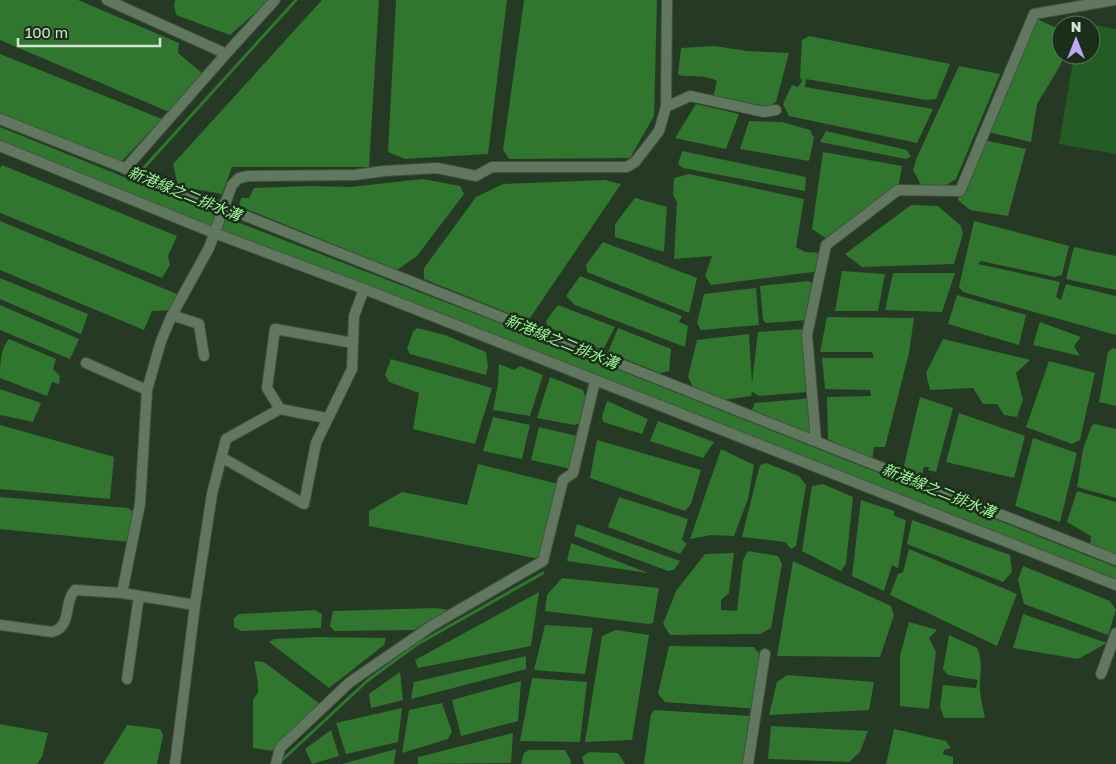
<svg xmlns="http://www.w3.org/2000/svg" width="1116" height="764" font-family="'Golos Text','Noto Sans TC',sans-serif">
  <style>
    .green { fill: #235d23 }
    .water { fill: #30762f }
    .lines { fill: none; stroke-linecap: round; stroke-linejoin: round }
    .stream { stroke: #30762f; stroke-width: 3 }
    .minor-casing { stroke: #425341; stroke-width: 12 }
    .minor { stroke: #627760; stroke-width: 10 }
    .labels { text-anchor: middle; dominant-baseline: central; stroke-width: 5; stroke-linejoin: round; paint-order: stroke }
    .water-label { font-size: 15px; font-style: italic; fill: #9efa9a; stroke: #1b2e1a }
  </style>
  <rect width="100%" height="100%" fill="#253924"/>
  <path class="green" d="M1080,22l36,7v125l-57,-10 15,-89h17v-30h-11z"/>
  <path class="water" d="M0,0h78l101,43 -1,10 25,21 -34,38 -169,-72z
    M175,0h92v3l-37,32 -54,-20 -2,-10z
    M322,0h57l-10,167h-137l-10,27 -44,-8 -5,-22z
    M396,0h111l-19,154 -83,5 -17,-7z
    M524,0h133l-3,116 -24,42 -121,1 -6,-9z
    M1035,18l26,12v25h3l-4,11 -23,38 -6,38 -43,-10z
    M809,36l141,28 -14,35 -10,1 -120,-21 -1,8 128,22 -16,34 -128,-27 -6,-12 9,-19 6,2 4,-6 -2,-4 2,-37z
    M714,46l34,5 41,2 -13,49 -10,6 -53,-11 4,-16c-14,-7 -24,-3 -39,-6l3,-27z
    M0,54l162,65 -41,43 -121,-48z
    M959,66l41,8 -44,105 -13,8 -22,-2 -8,-15 4,-13z
    M696,104l43,10 -13,35 -51,-11z
    M749,121l33,1 28,8 4,8 -5,23 -69,-12z
    M0,127l211,85 299,115 606,240v14l-1116,-438z
    M826,131l81,19 4,7 -5,2 -86,-17z
    M983,140l43,9 -18,67 -38,-6 -12,-10 1,-8z
    M682,151l124,26 -1,14 -122,-23 -5,-4z
    M823,152l79,14 -4,23 -71,50 -15,-10z
    M2,165l175,71 -9,20 2,9 -8,13 -162,-65v-45z
    M689,174l115,25 -8,48 9,5 18,1 -2,18 -110,14 -6,-9 7,-20 -38,3 3,-57 -4,-7 1,-17z
    M423,179l37,7 4,8 -47,62 -20,14 -158,-64 2,-8h8l5,-10 55,-2 41,1z
    M605,180l16,4 -93,137 -104,-42v-11l52,-71 27,-13z
    M635,198l32,9 -3,45 -49,-15v-13z
    M911,205l27,1 23,20 2,8 -9,30 -92,3 -17,-13z
    M0,221l177,73 -5,16 -20,1 -8,19 -144,-60z
    M974,221l95,25 -7,29 -7,2 -74,-16 -3,3 82,18 -4,15 5,3 5,-16 50,12v39l-153,-43 -4,-5z
    M603,242l94,36 -8,35 -102,-41 -1,-7z
    M1074,247l42,9v34l-50,-11z
    M842,271l43,3 -7,37h-43z
    M893,273h62l-13,39 -57,-2z
    M580,276l102,40 -3,6 9,4 -3,21 -110,-42 -9,-9z
    M0,278l88,36 -7,20 -81,-35z
    M809,281l8,6 -9,33 -42,3 -3,-3 -3,-34z
    M756,288l3,37 -58,5 -4,-7 7,-29z
    M957,295l69,20 -7,30 -71,-21z
    M0,305l79,34 -9,20 -70,-29z
    M558,305l57,22 -12,23 -55,-23 -2,-6z
    M827,317l87,1 -5,35 -24,94h-11l-2,14 -44,-22 -1,-42 44,-1 -1,-6 -45,-1 -3,-31h52l-2,-6h-52z
    M1040,322l41,15 -7,9 6,10 -47,-11z
    M417,328l28,7 41,17 2,14 -2,9 -76,-21 -3,-5 6,-17z
    M618,328l53,21 -2,22 -9,2 -52,-21z
    M804,329l4,63 -49,4 -7,-4 -1,4 -28,4 -30,-13 -5,-10 9,-37 52,-6 3,49 6,-51z
    M9,339l47,20 -3,10 7,7 -1,8 -7,-2 -5,14 -47,-18c0,-13 0,-29 9,-39z
    M943,339l87,21 -14,13 7,27 -6,17 -13,-2 -7,-11h-14l-10,-16 -43,2 -4,-17z
    M1113,348l3,1v57l-17,-4 9,-50z
    M391,359l101,29 -17,56 -62,-15 6,-36 -30,-11 -4,-7z
    M1049,361l46,12 -15,67 -8,4 -46,-17z
    M499,364l15,6 6,-4 23,9 -13,41 -37,-6 5,-26z
    M550,377l33,13 3,10 -6,23 -6,2 -37,-7z
    M0,389l41,14 -8,19 -33,-7z
    M920,397l33,11 -17,64 -8,-2 2,-3h-6l-3,11 -18,-8z
    M812,398v36l-60,-24 3,-7z
    M607,401l41,18 -6,15 -39,-12 -1,-5z
    M959,413l66,23 -11,42 -68,-16z
    M493,417l37,8 -8,34 -39,-8z
    M658,421l56,21 -11,16 -53,-17z
    M1096,424l20,5v69l-39,-11 6,-38 9,-24z
    M0,425l114,32 -4,42 -110,-10z
    M539,427l38,9 -6,33 -40,-9z
    M1033,438l44,15 -17,69 -45,-16z
    M597,440l104,30 -10,34 -6,7 -95,-33z
    M721,449l33,16 -6,34 -14,37 -23,-1 -21,4z
    M766,463l33,13 7,9 -10,61 -5,3 -6,-7 -43,-5 18,-72z
    M478,464l84,21 -17,75 -176,-34v-15l33,-19 65,13z
    M823,484l30,13 -7,67 -5,7 -39,-20 10,-65z
    M1077,491l39,11v53l-26,-10 1,-9 -24,-14z
    M0,497l128,11 6,4 -5,30 -129,-13z
    M619,497l69,22 -6,21 5,4 -7,10 -72,-27z
    M861,500l33,11v5l12,4 -8,48 -6,-3 -8,26 -32,-15z
    M912,520l98,35 2,17 -9,10 -96,-38z
    M577,524l103,37 -6,9 -6,1 -94,-35z
    M571,543l77,30 -81,-12z
    M909,549l108,45 -20,52 -107,-51 8,-21 5,-2z
    M748,551l30,5 4,8 -11,64 -11,6 -90,1 -7,-11 13,-33 29,-37 29,-1 -5,40 -8,7v10l16,1 6,-51z
    M793,561l98,45 3,9 -14,42 -103,-1z
    M1023,566l87,35 6,9 -8,25 -84,-31 -6,-24z
    M562,578l97,10 -6,35 -5,1 -103,-13 2,-16z
    M539,592l-8,54 -113,22 -3,-8z
    M435,608l14,2 -35,20 -80,1 -4,-5 3,-15z
    M315,610l7,4 -1,14 -80,3 -7,-4v-9l5,-4z
    M1023,614l84,29 -29,16 -65,-11z
    M909,622l28,8 -8,8 7,14 -7,57 -29,-3v-50z
    M545,625l48,3 -8,46 -51,-4z
    M616,630l33,5 -17,105 -47,2 17,-106z
    M949,635l28,13c7,15 2,27 3,43 1,9 3,18 5,27h-41l-4,-11 3,-22 33,3 2,-8 -30,-5 -5,-6z
    M317,637l69,1 -2,7 -55,43 -60,-46 5,-3z
    M669,646l85,1 6,8 -3,54 -92,-7 -7,-8z
    M526,656v13l-115,30 3,-17z
    M254,661l10,1 56,42 -46,47 -21,-3v-48l5,-8v-9z
    M400,672l3,28 -32,8 -2,-14z
    M787,675l87,7 -5,28 -100,5 8,-33z
    M532,678l55,4 -7,60 -60,-1z
    M521,681l-3,40 -57,15 -9,-36z
    M442,703l10,29 -4,7 -46,14 7,-43z
    M402,708l-4,34 -52,12 -10,-31z
    M655,710l96,6 -6,48h-101l7,-50z
    M0,724l48,9 -6,24 -5,7h-37z
    M127,725l33,4 3,6 -6,29h-54z
    M771,726h1l96,5 -8,21 -11,10 -81,-3z
    M894,729l52,12 5,7 -7,2 -1,4 10,3v7h-67z
    M331,730l8,26 -27,8 -7,-15z
    M513,733l-2,30 -93,1v-7z
    M396,749l-2,15h-52z
    M529,750h36l5,9 1,5h-50l3,-11z
    M589,752l29,1 7,11h-41l-2,-7z"/>
  <g class="lines">
    <path class="stream" d="M130,183l166,-183
      M279,763l88,-82 49,-36 127,-72"/>
    <defs>
      <path id="minor" d="M107,0l113,51 5,4 -100,114
        M225,55l50,-55
        M666,107l24,-11 74,16 12,-2
        M0,119l1116,441
        M0,146l214,87 150,56 752,296
        M172,315l27,9 5,32
        M86,363l61,27
        M326,418l-46,-9 -13,-21 8,-59 78,14
        M816,441l-9,-106 19,-90 72,-55 62,1 74,-177 80,-14
        M221,457l83,47 12,-61 36,-74 2,-53 10,-27
        M195,605l17,-111 14,-55 54,-30
        M0,625l52,7c21,-6 11,-30 23,-42l47,3
        M1101,674l15,-41
        M127,679l12,-83
        M175,764l20,-159 -73,-12 18,-89 7,-114 14,-49 11,-26 37,-67 23,-63 7,-7 10,-2 105,-1 31,-4 52,-3 39,8 16,-9h135l8,-5 24,-31 7,-24 1,-107
        M276,764l4,-16 70,-66 83,-57 110,-64 20,-81 10,-7 22,-92
        M748,764l17,-110"/>
    </defs>
    <use href="#minor" class="minor-casing"/>
    <use href="#minor" class="minor"/>
  </g>
  <g class="labels">
    <g class="water-label">
      <text transform="translate(185 193) rotate(22)">新港線之二排水溝</text>
      <text transform="translate(562 341) rotate(22)">新港線之二排水溝</text>
      <text transform="translate(939 490) rotate(22)">新港線之二排水溝</text>
    </g>
  </g>
  <g transform="translate(1076 40)"><circle r="24" fill="#1b2e1a" stroke="#667665"/>
  <path d="M0-4L9 19L0 12L-9 19Z" fill="#baaaf6"/>
  <text y="-8" font-size="14" font-weight="bold" text-anchor="middle" fill="#d7e3d6">N</text>
  </g>
  <path d="M18 38v8h142v-8" fill="none" stroke="#d7e3d6" stroke-width="2.5"/>
  <text x="25" y="38" font-size="15" fill="#d7e3d6" stroke="#1b2e1a" stroke-width="4" paint-order="stroke">100 m</text>
</svg>
